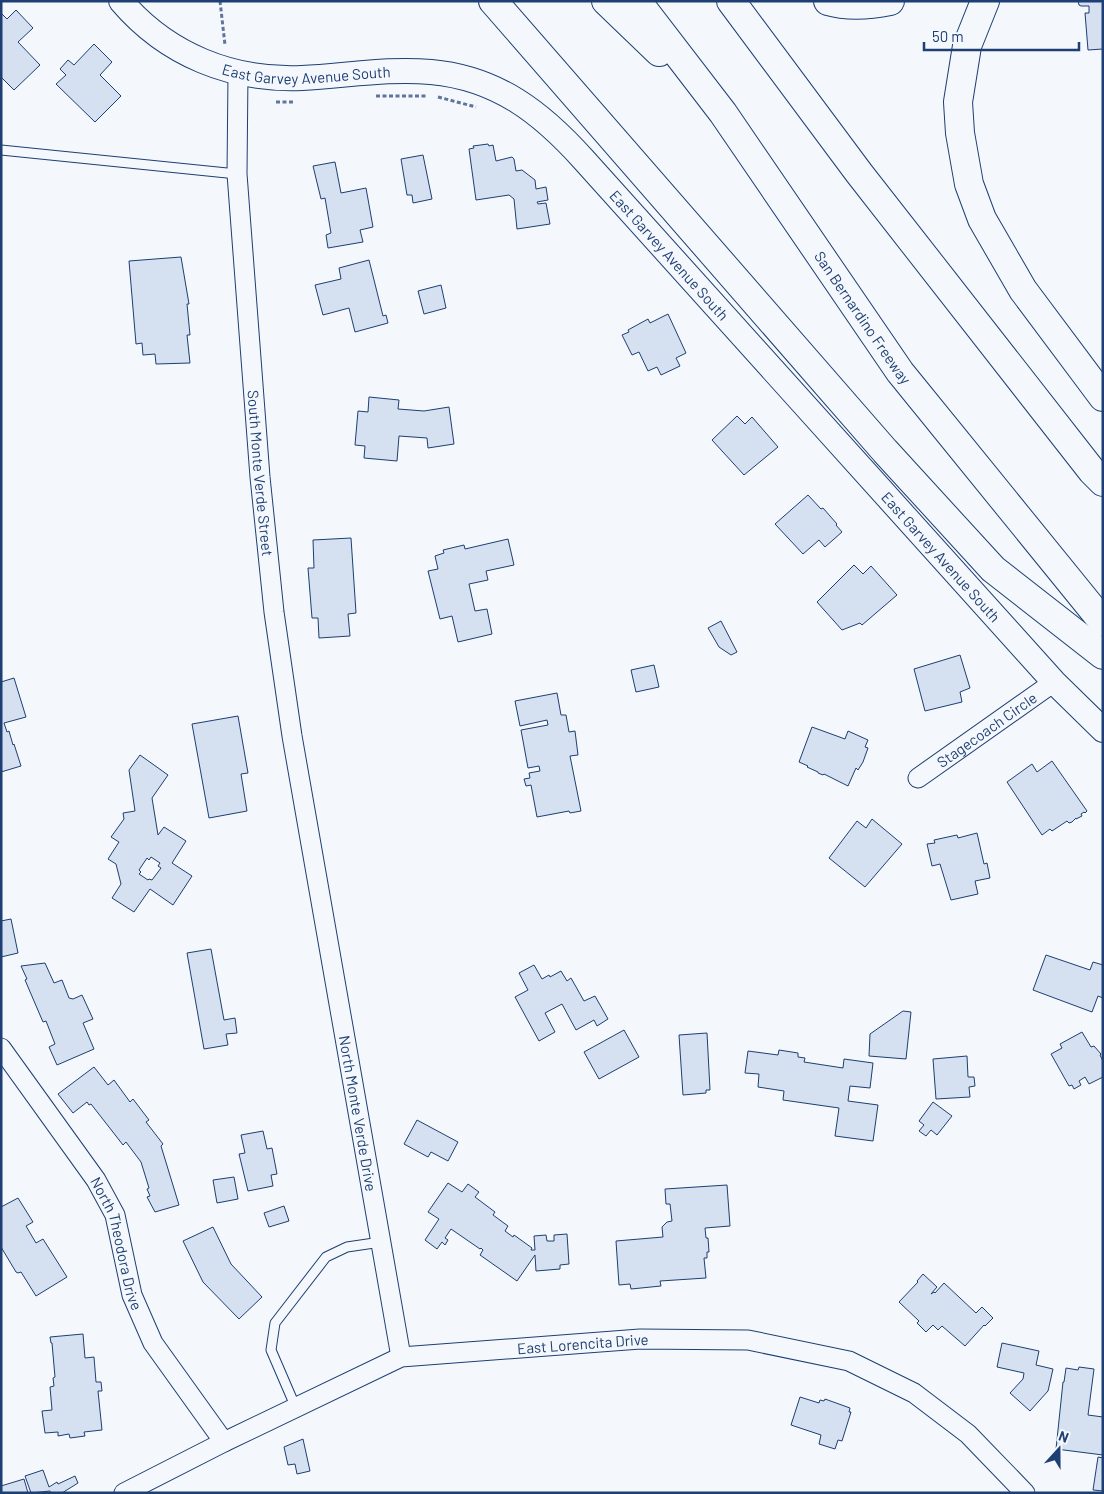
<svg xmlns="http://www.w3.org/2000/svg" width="1104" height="1494" font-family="Barlow,sans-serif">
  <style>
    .building { fill: #d5e0f0; stroke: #1d3f73; fill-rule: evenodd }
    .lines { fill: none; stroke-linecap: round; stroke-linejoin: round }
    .service-casing { stroke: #1d3f73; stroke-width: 11 }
    .minor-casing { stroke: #1d3f73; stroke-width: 21 }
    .tertiary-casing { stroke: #1d3f73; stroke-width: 26 }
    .motorway-casing { stroke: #1d3f73; stroke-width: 30 }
    .path { stroke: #5e769c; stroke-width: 3; stroke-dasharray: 4 2.5; stroke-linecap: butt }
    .service { stroke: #f4f7fb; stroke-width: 9 }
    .minor { stroke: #f4f7fb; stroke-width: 19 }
    .tertiary { stroke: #f4f7fb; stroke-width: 24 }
    .motorway { stroke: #f4f7fb; stroke-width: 28 }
    .labels { text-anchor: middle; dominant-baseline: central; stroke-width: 4; stroke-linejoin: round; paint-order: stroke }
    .street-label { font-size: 15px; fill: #1d3f73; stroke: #f4f7fb }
  </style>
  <rect width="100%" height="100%" fill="#f4f7fb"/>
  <path class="building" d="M1078,1h25v48l-15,1 -3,-37h4v-7h-8l-2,-1z
    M16,10l17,18 -15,14 22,23 -26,25 -13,-13v-64l6,6z
    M94,44l18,18 -12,13 21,21 -26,26 -39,-38 10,-9 -6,-6 8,-9 6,5z
    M488,144l1,2 4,-1 3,16 16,-4 2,2 2,12 6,-1 13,10 1,9 10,-2 2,13 -11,2 1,2 8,-1 4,21 -33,5 -3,-30 -5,-4 -33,5 -7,-51 5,-1 -1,-2z
    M423,155l9,44 -19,4 -1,-8h-5l-6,-36z
    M335,162l6,31 25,-5 7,39 -13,3 3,12 -35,6 -2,-13 5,-2 -6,-35 -4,1 -8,-33z
    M181,257l8,47h-2l3,31h-3l3,28 -34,1 -1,-10 -12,1 -1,-12 -6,1 -7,-83z
    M369,260l14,56 3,-1 2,8 -33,9 -6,-24 -26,7 -8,-30 26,-6 -2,-11z
    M441,285l5,23 -22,6 -6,-23z
    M668,314l18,39 -10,5 4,8 -19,9 -4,-8 -9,4 -9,-19 -7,3 -10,-20 7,-3 -1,-2 20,-11 2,4z
    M369,397l30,3 -1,9 26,2 25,-4 5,37 -26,4 -1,-10 -28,-2 -2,25 -33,-3 1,-12 -10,-1 3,-34 10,1z
    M737,416l8,8 7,-7 26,30 -34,28 -32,-35z
    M808,495l13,14 2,-1 14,16 -1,1 6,7 -17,15 -6,-7 -16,14 -28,-30z
    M351,538l5,75 -8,1 2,22 -31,2 -1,-20h-6l-4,-50h6l-1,-28z
    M508,539l6,26 -28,6 2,9 -19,4 6,27 12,-2 5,25 -34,8 -6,-26 -12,3 -12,-48 10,-2 -3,-13 9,-3 -1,-3 21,-5 1,4z
    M854,565l9,9 8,-8 26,29 -35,30 -2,-2 -18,7 -25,-28z
    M721,621l16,31 -6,3 -12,-8 -11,-19z
    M960,655l10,33 -10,4 2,10 -37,9 -11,-42z
    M654,665l5,22 -23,5 -5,-22z
    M14,678l12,39 -22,6 3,9 2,-1 4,14 1,-1 7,22 -20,6v-90z
    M557,693l4,22h5l3,17 6,-1 3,24 -8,1 11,55 -11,2 -1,-2 -32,6 -6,-32 -5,1 -2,-7 6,-1 -1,-5 11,-2 -1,-5 -11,2 -7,-38 27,-5 -1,-5 -27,6 -5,-25z
    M238,716l10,57 -7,1 6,37 -38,7 -17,-94z
    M812,727l33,12 3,-8 20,9 -3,7 3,1 -5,14 -5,8 -2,-2 -8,18 -24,-12 -1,1 -5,-2v-1l-11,-5 1,-1 -9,-4z
    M140,755l28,20 -16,23 6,37 6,-8 22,14 -14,22 20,13 -19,29 -23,-16 -16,23 -22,-14 9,-14 -5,-20 -8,-5 11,-17 -8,-5 13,-18 -1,-6 12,-2 -6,-41zM151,857l9,6 -2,3 3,2 -9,12 -3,-1 -1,1 -9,-6 2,-2 -2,-2 8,-12 2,2z
    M1052,761l35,50 -2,2 -1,-1 -3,2 1,2 -6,3v-1l-4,4 -3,1 -2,-2 -15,10 -2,-2 -8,6 -35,-53 25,-18 5,8z
    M872,819l30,25 -37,43 -36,-29 28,-37 9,7z
    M977,833l7,31 3,-1 3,15 -15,3 3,13 -27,6 -11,-36 -8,2 -5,-22 8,-1 -1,-3 23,-5 1,3z
    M11,919l7,34 -17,4v-36z
    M211,949l13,71 11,-2 2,15 -11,1 2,11 -24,4 -17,-96z
    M1046,955l44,15 3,-8 10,3v33l-5,-2 -6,16 -59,-22z
    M45,963l9,20 8,-3 7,18 4,1 9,-4 11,24 -10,4 11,26 -37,16 -8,-18 6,-3 -9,-23 -3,1 -18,-42 2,-1 -6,-13z
    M534,965l8,14 7,-4 1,2 11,-6 6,10 4,-3 13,23 11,-5 13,23 -11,7 -3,-6 -18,10 -14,-26 -17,9 10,19 -16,9 -24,-44 13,-7 -9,-17z
    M903,1011l8,1 -5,47 -37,-3 1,-22z
    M624,1030l15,27 -40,22 -15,-27z
    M1082,1032l9,15 3,-1 7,8 -1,1 3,6v16l-14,7 -4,-7 -6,4 2,4 -7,4 -2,-4 -3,1 -18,-32 11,-6 -2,-4z
    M707,1033l3,57h-4v3l-23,2 -4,-60z
    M779,1050l19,3v4l7,1 -1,4 39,6 1,-9 29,4 -3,25 -20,-2 -2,15 30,4 -5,36 -38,-5 4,-28 -56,-8 1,-9 -26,-4 1,-13 -14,-1 3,-22 30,4z
    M967,1056l1,21h6l1,9 -6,1 1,10 -34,2 -3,-40z
    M94,1067l14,18 6,-5 16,22 3,-3 16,21 -3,2 17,22 -2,2 18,59 -24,7 -8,-15 3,-1 -3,-7 2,-1 -8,-26 -15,-20 -3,3 -32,-41 -2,1 -2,-3 -14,11 -15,-19z
    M933,1102l19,14 -15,19 -6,-5 -5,6 -7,-5 5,-6 -5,-4z
    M417,1120l41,22 -10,19 -17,-9 -3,5 -24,-13z
    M263,1131l4,18 5,-1 5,26 -6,1 2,11 -25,5 -9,-37 6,-1 -4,-18z
    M234,1177l4,22 -21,4 -4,-23z
    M448,1183l14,9 6,-8 11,8 -4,5 20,15 -2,3 15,11 -3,5 8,6 1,-2 18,13 -1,2h4l-1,-14 12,-1 1,6h7v-6l13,-1 2,30 -9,1v4l-24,2 -1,-16 -18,26 -37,-26 3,-5 -2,-2 -1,1 -29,-20 -6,9 3,2 -3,5 -3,-3 -5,7 -12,-9 14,-21 -11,-7z
    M727,1185l3,41 -25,2 1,10h2l1,14h-2v6h-3l2,20 -46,3 1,5 -30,3 -1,-5 -11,1 -3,-44 47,-4 -1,-10 5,-5 5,-1 -2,-17h-4l-1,-15z
    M18,1198l15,24 -7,4 10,17 7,-4 24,38 -31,19 -15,-24 -3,1 -2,-1 -15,-25v-40z
    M284,1206l5,15 -20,6 -5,-14z
    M213,1227l18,37 31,33 -23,22 -36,-37 -20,-41z
    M923,1274l14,13 -6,7 3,-2 1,1 9,-10 32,30 6,-6 11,11 -8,8 -1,-1 -19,21 -23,-20 -4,4 -5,-5 -7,7 -9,-9 2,-2 -20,-19 19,-20 -1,-1z
    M83,1334l2,24 9,-1 2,25h5l1,9h-4l4,39 -18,2 1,4 -15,2 -1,-4 -11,2v-4l-13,1 -3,-22 10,-1 -2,-23 4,-1 -1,-8 2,-1 -3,-34h-1l-1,-6z
    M1002,1343l37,8 -3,14 17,4 -5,22 -18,20 -20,-18 13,-14 1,-6 -27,-6z
    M1079,1367l15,2 -6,46 15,2v38l-47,-6 7,-67h1l2,-14 12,2z
    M800,1397l19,6 1,-3 4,1 1,-2 25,9 -1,4h2l-9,29 -4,-1 -3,9 -16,-5 2,-9 -30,-10z
    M303,1439l7,32 -13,3 -2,-10 -7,1 -4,-18z
    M1098,1457l5,1v33l-10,-1z
    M43,1470l6,17 8,-5 1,2 17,-8 3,7 -16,10h-11l-1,-2 -19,2 -6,-17z
    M24,1479l4,14h-27v-7z"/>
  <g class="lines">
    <defs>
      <path id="service" d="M1,150l236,24
        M296,1408l-25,-58 4,-27 51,-66 21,-10 34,-5"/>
      <g id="minor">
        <path id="s1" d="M238,73l-1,101 23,303 14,135 18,124 109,621"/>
        <path id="s2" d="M918,778l136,-96"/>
        <path id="s3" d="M1,1048l95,132 19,35 17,80 21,48 71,99"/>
        <path id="s4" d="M124,1493l100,-51 177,-85 239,-18 108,1 101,21 65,32 54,41 57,59"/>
      </g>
      <g id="tertiary">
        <path id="s5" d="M121,1c46,54 111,80 181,77 43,-2 86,-10 129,-6 66,6 110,40 153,88l470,522 49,48"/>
      </g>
      <g id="motorway">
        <path d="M493,1l392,450 108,118 110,86"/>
        <path d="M606,1l53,51"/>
        <path id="s6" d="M637,1l86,112 177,259 203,250"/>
        <path d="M731,1l128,172 233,298 11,11"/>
        <path d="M828,1c21,6 42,4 62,0"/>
        <path d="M985,1l-18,45 -9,56 2,31 9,51 13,35 41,71 80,107"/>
      </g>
    </defs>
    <use href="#service" class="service-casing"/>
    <use href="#minor" class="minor-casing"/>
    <use href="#tertiary" class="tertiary-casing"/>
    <use href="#motorway" class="motorway-casing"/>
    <path class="path" d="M220,1l5,44
      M376,96h51
      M438,97l38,10
      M276,102h19"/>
    <use href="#service" class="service"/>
    <use href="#minor" class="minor"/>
    <use href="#tertiary" class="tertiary"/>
    <use href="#motorway" class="motorway"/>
  </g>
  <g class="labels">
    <g class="street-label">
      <text stroke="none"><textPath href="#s5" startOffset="208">East Garvey Avenue South</textPath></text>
      <text stroke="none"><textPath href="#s5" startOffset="642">East Garvey Avenue South</textPath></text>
      <text stroke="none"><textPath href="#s6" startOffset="389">San Bernardino Freeway</textPath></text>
      <text stroke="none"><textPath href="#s1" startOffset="401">South Monte Verde Street</textPath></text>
      <text stroke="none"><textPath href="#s5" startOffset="1048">East Garvey Avenue South</textPath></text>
      <text stroke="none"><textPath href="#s2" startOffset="84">Stagecoach Circle</textPath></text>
      <text stroke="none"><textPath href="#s1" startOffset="1049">North Monte Verde Drive</textPath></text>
      <text stroke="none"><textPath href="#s3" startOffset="230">North Theodora Drive</textPath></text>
      <text stroke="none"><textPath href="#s4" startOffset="491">East Lorencita Drive</textPath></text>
    </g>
  </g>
  <rect width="1104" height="1494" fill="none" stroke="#1d3f73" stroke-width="5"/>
  <g transform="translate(1059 1449) rotate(21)" stroke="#f4f7fb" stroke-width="4" paint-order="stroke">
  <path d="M0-4L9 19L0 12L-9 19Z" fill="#1d3f73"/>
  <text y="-8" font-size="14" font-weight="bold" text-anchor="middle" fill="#1d3f73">N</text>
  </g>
  <path d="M924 42v8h155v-8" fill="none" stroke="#1d3f73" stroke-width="2.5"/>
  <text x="932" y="42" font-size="15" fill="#1d3f73" stroke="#f4f7fb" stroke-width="4" paint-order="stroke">50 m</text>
</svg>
